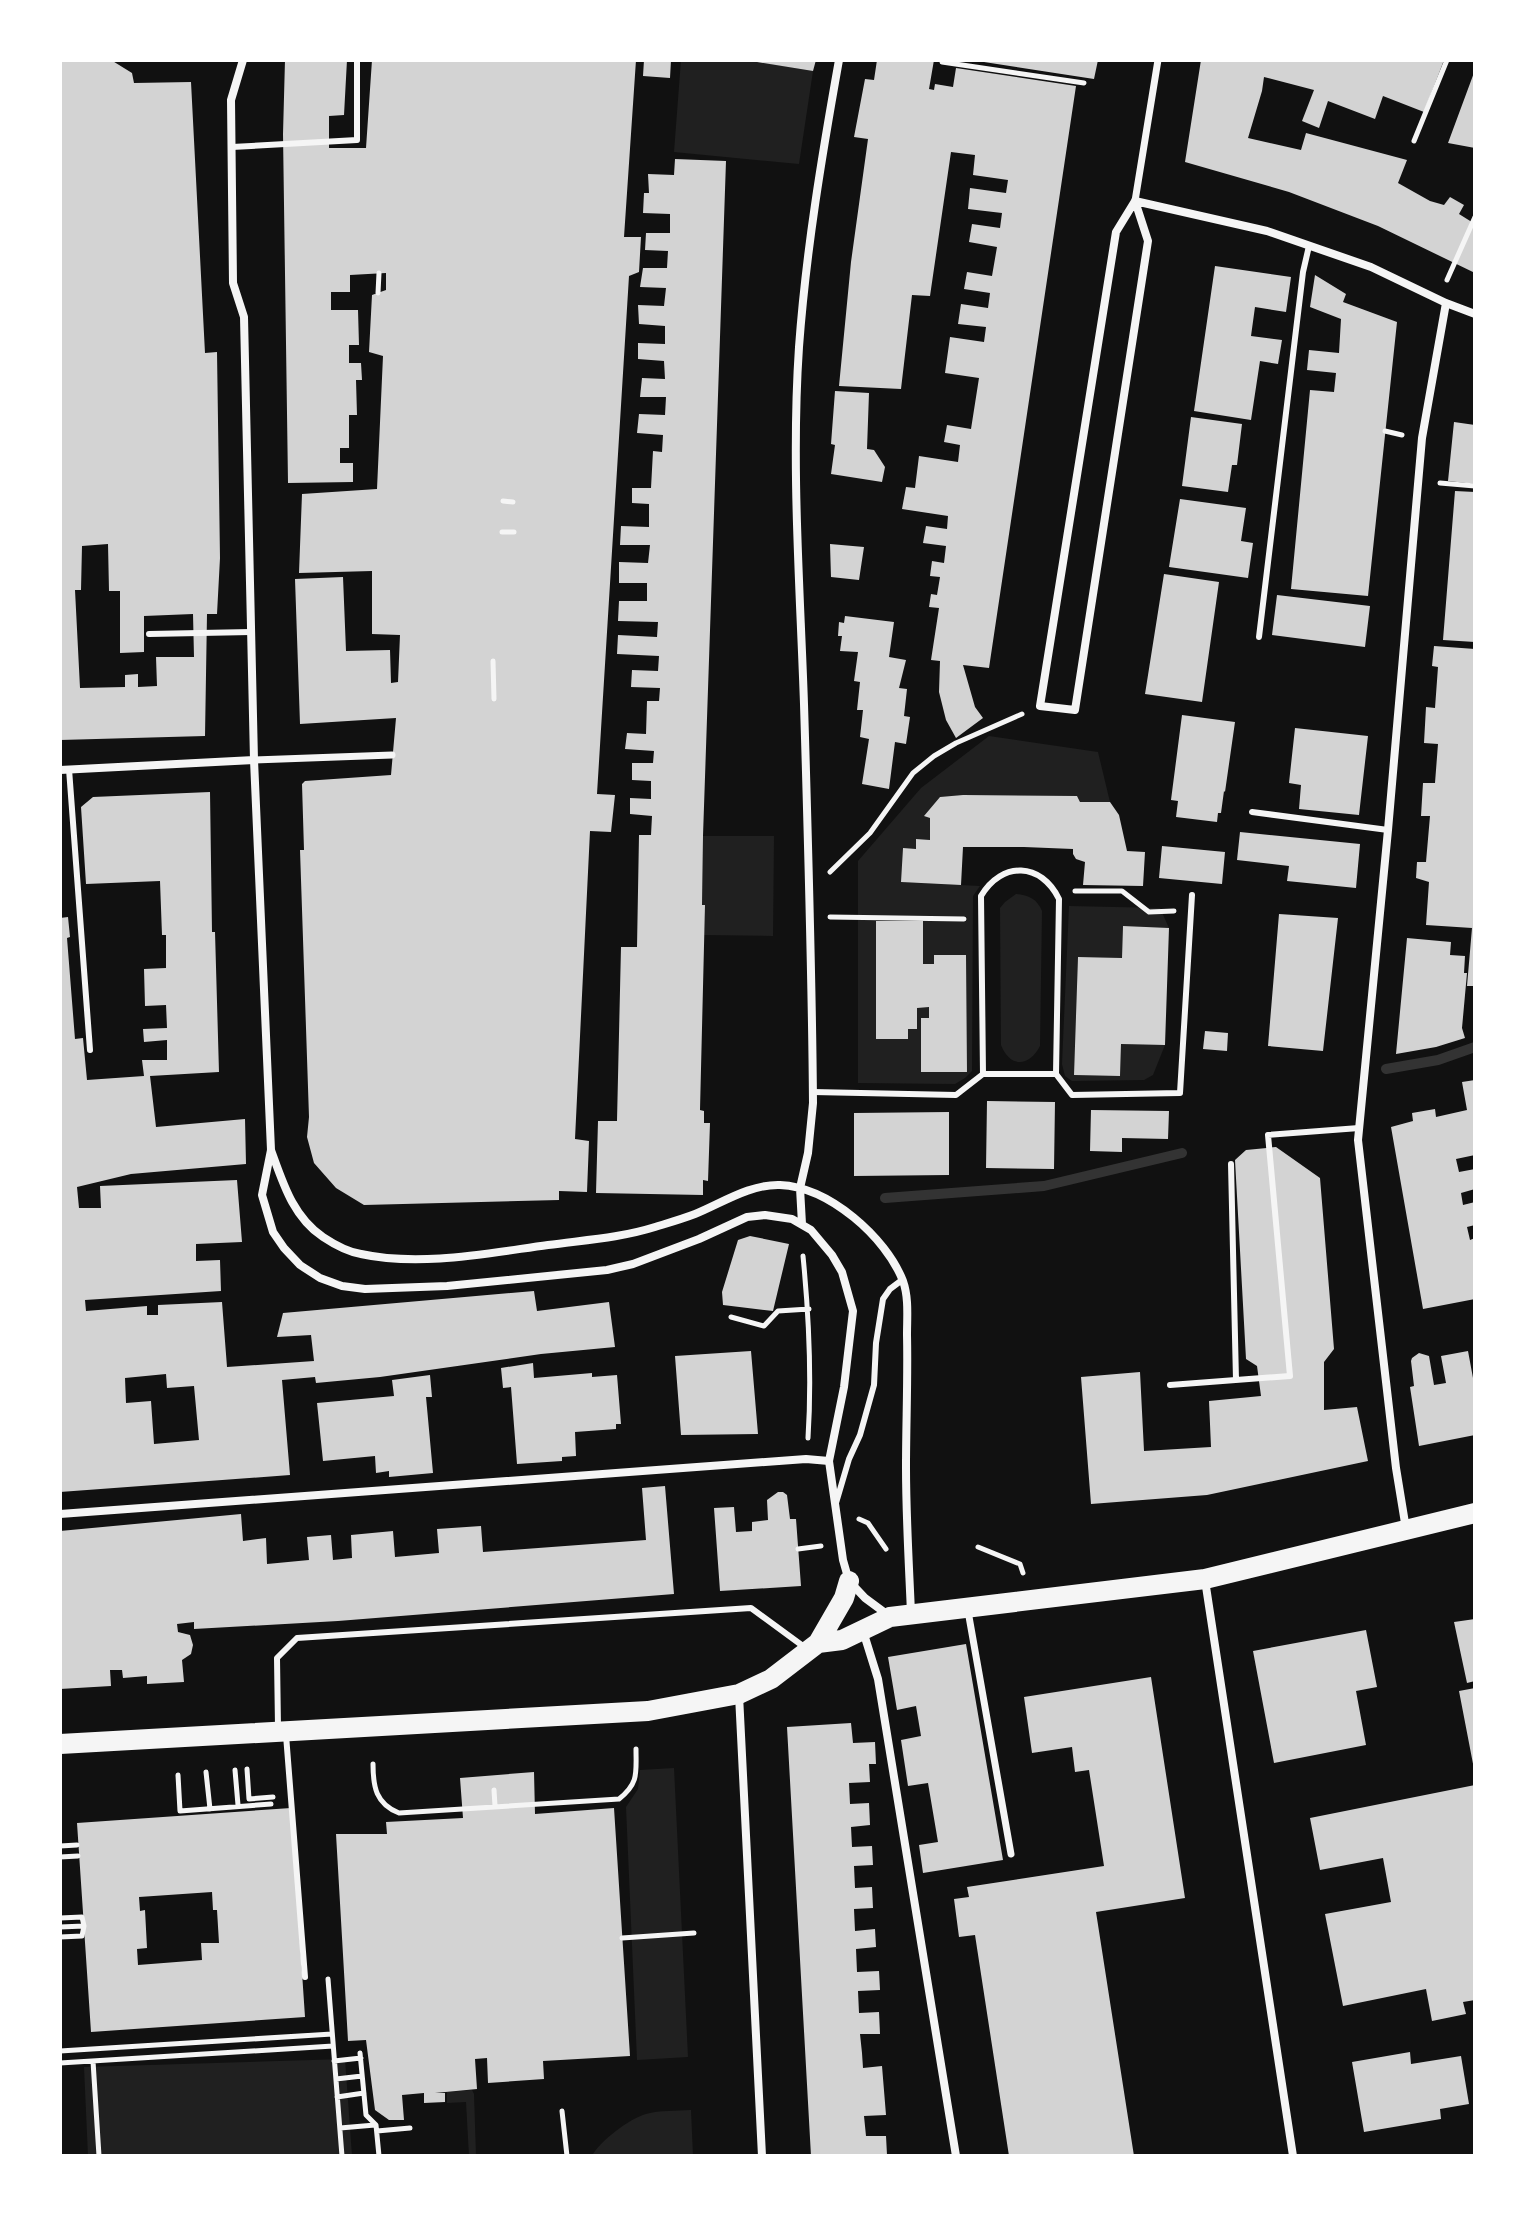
<svg xmlns="http://www.w3.org/2000/svg" width="1535" height="2216" font-family="Mulish,sans-serif">
  <style>
    .green { fill: #202020 }
    .lines { fill: none; stroke-linecap: round; stroke-linejoin: round }
    .stream { stroke: #333; stroke-width: 10 }
    .building { fill: #d3d3d3; fill-rule: evenodd }
    .path { stroke: #f5f5f5; stroke-width: 5 }
    .service { stroke: #f5f5f5; stroke-width: 6 }
    .pedestrian { stroke: #f5f5f5; stroke-width: 7 }
    .minor { stroke: #f5f5f5; stroke-width: 8 }
    .primary { stroke: #f5f5f5; stroke-width: 20 }
  </style>
  <rect width="100%" height="100%" fill="#111"/>
  <path class="green" d="M681,60h66l66,11 -14,93 -125,-12z
    M989,736l109,16 12,50h-30l-3,-6 -114,-1 -23,2 -15,18 5,3v22l-13,-1 -1,10h-13l-2,33 79,4 -7,10 -1,175 -7,7 -10,6 -97,-1v-222l63,-73z
    M703,836h71l-1,100 -69,-1 1,-29 -3,-1z
    M1016,894c13,1 21,5 26,17l-2,135c-11,21 -30,22 -39,-1l-1,-137 5,-6z
    M1069,906l91,2 9,20 -46,-2 -1,32 -44,-1 -4,118 46,1 1,-32 44,1 -12,30 -9,5 -72,1 -7,-5 -3,-12z
    M674,1768l14,289 -51,3 -11,-253 12,-18 2,-19z
    M345,2059l7,97h-264l-4,-89z
    M472,2090l2,4 2,62h-7l-3,-54 -19,1v-11z
    M691,2110l2,46h-101c7,-14 38,-38 54,-42 14,-4 31,-3 45,-4z"/>
  <g class="lines">
    <path class="stream" d="M1386,1069l52,-9 37,-13
      M885,1198l159,-12 138,-33"/>
  </g>
  <path class="building" d="M60,60h51l21,13 2,10 57,-1 14,271 12,-1 3,206 -3,56h-10l-2,122 -145,4zM108,544l1,47h11v62l24,-1v-36l49,-2 1,43h-38l1,29 -19,1v-13l-13,1v12l-45,1 -5,-98h6l1,-44z
    M285,60h62l-3,55 -15,1v32h37l6,-88h264l-12,177h17l-2,35 -10,4 -32,518 18,1 -4,37 -21,-1 -15,308 14,2 -2,51 -28,-1v9l-195,5 -28,-17 -22,-25 -7,-26 2,-20 -9,-267h4l-2,-66 3,-3 86,-6 5,-57 -96,6 -5,-145 48,-2 3,74 44,-1 1,33 7,-1 2,-47 -28,-1v-63l-73,2 3,-79 75,-5 6,-133 -14,-4 3,-57 14,-5v-17l-36,2v17h-19v18h27l1,35h-10v18h12l1,17h-6l1,35h-8v33h-9v15h13v19l-65,1 -5,-349z
    M644,60h27l-1,18 -27,-2z
    M757,60h59l-3,11 -56,-9z
    M877,60h57l-5,29 5,1 1,-6 18,3 3,-19 120,18 -87,582 -26,-3 12,42 8,11 -27,20 -10,-18 -7,-28 1,-31 -9,-1 8,-52 -10,-1 2,-13 6,1 3,-18 -10,-1 2,-15 12,2 2,-17 -23,-3 3,-17 21,3 1,-13 -46,-7 4,-22 9,1 4,-32 39,6 2,-17 -16,-3 3,-17 24,4 8,-51 -34,-5 5,-36 34,5 2,-15 -28,-3 3,-20 27,4 2,-15 -26,-4 3,-17 25,4 5,-29 -28,-5 3,-18 28,4 2,-15 -34,-4 2,-21 36,5 2,-13 -35,-5 2,-20 -24,-3 -21,144 -18,-1 -11,94 -62,-3 12,-124 17,-123 -14,-2 11,-58 9,1z
    M984,60h114l-4,19 -110,-17z
    M1201,60h243l-20,52 -41,-16 -8,23 -47,-18 -9,27 -17,-7 12,-31 -50,-13 -2,14 -14,47 53,12 5,-17 101,27 -9,23 32,18 14,4 6,-8 14,8 -5,9 16,10v49l-97,-47 -89,-34 -104,-30z
    M1475,70v78l-27,-5z
    M675,159l51,2 -23,675 -1,69h3l-5,205 4,1v12h6l-2,58 -5,-1v15l-107,-2 2,-72h19l4,-174h16l2,-112h12l1,-19 -22,-2v-16l21,1v-18l-19,-1v-17h21l1,-12 -29,-2 2,-16 19,1 1,-33h12l1,-13 -29,-1 1,-17 26,1 1,-15 -42,-2 1,-19 39,2 1,-15 -40,-1 1,-20h28v-18h-28v-21l29,1 2,-18h-30l1,-19 28,1v-23l-17,-1v-15h19l2,-37 9,1 1,-17 -26,-2 2,-19 26,1 1,-18h-26l2,-19 23,1 -1,-18 -26,-2v-16l27,1v-18l-26,-2 -1,-19 26,1 2,-18 -26,-1 3,-19h24l1,-17 -23,-1 1,-17h24v-19l-27,-1 1,-20h5l-1,-19 26,1z
    M1215,266l76,11 -5,35 -31,-5 -4,29 31,4 -4,24 -18,-3 -9,59 -57,-9z
    M1315,275l31,19 -3,8 54,20 -29,274 -77,-7 19,-199 24,2 2,-19 -29,-3 2,-20 30,3 2,-34 -31,-12z
    M835,391l34,2 -2,56 7,1 11,17 -3,15 -51,-8 4,-29 -4,-1z
    M1191,417l51,7 -5,41h-5l-4,27 -46,-6z
    M1454,422l21,3v59l-27,-3z
    M1455,491l20,1v150l-32,-2z
    M1180,499l66,9 -5,33 12,2 -5,35 -79,-11z
    M830,544l34,3 -5,33 -28,-3z
    M1164,574l55,8 -17,120 -57,-8z
    M1277,595l93,11 -5,41 -93,-12z
    M845,616l49,6 -5,35 17,3 -7,28 8,1 -3,27 6,1 -4,27 -11,-2 -6,47 -27,-5 7,-45 -9,-2 3,-27h-6l3,-28 -6,-1 4,-29 -18,-1 2,-15h-4l1,-14 5,1z
    M1434,646l41,3v337h-8l5,-58 -46,-3 3,-43 -13,-4 1,-16h9l4,-46h-9l2,-33h12l3,-39 -14,-1 2,-36 9,1 3,-41 -6,-1z
    M1182,715l53,7 -10,70 -1,-1 -3,22h-3l-1,9 -41,-5 2,-16 -7,-1z
    M1295,728l73,8 -9,79 -60,-6 2,-24 -12,-2z
    M210,792l2,140h3l4,140 -69,4 6,51 89,-8 1,45 -115,10 -54,13 2,21h22l-1,-22 137,-6 5,62 -46,2v17l24,-1 1,31 -136,9 1,11 61,-5v9h11v-10l64,-3 5,65 87,-6 -3,-26 -34,2 6,-24 251,-22 3,20 72,-9 6,45 -74,7 -161,23 -64,6 -1,-6 -33,3 8,95 -230,17v-574l8,-1 2,20 -3,1 8,101 8,-1 4,42 57,-4 -2,-16h25v-20l-23,2 -1,-13 24,-1 -1,-23 -21,1 -1,-37 22,-1v-33h-4l-2,-54 -74,3 -5,-77 12,-10zM166,1374l1,14 27,-2 5,54 -45,4 -3,-43 -25,2 -1,-25z
    M963,795l114,1 3,6h30l9,13 8,36 18,1 -2,34 -60,-1 2,-23 -9,-3 -3,-5v-5l-49,-2h-61l-2,38 -60,-3 2,-34 13,1v-10l14,1v-22l-6,-2 16,-19z
    M1240,832l120,12 -4,44 -69,-7 2,-15 -52,-6z
    M1162,846l63,6 -3,32 -63,-6z
    M1279,914l59,4 -15,133 -55,-5z
    M876,921h47v43h11v-9h32l1,117h-46v-54h8v-11l-12,1v21h-9v10h-32z
    M1123,926l46,2 -4,117 -44,-1 -1,32 -46,-1 4,-118 44,1z
    M1407,938l44,4 -1,13 15,1 -1,17h3l-5,55 3,10 -29,9 -40,7z
    M1205,1031l23,2 -1,18 -24,-2z
    M1475,1080v75l-19,4 3,13 16,-3v20l-14,4 2,12 12,-3v23l-8,2 3,13 5,-2v21l-2,1 2,39 -52,10 -32,-182 22,-6 -1,-8 23,-4 1,8 31,-7 -5,-28z
    M987,1101l68,1 -1,67 -68,-1z
    M1091,1110l78,1 -1,28 -46,-1v14l-32,-1z
    M949,1112v63l-95,1v-63z
    M1276,1147l44,31 14,171 -10,13v48l33,-3 11,54 -161,34 -116,9 -10,-127 59,-5 4,79 67,-4 -2,-46 52,-5 -4,-30 -11,-7 -11,-199 11,-10z
    M750,1236l39,8 -16,67 -50,-6 -1,-13 16,-52z
    M751,1351l7,83 -77,1 -6,-79z
    M1468,1351l5,27 2,-1v58l-56,11 -9,-59 4,-1 -3,-25 1,-3 7,-5 10,3 5,29 12,-2 -5,-27z
    M533,1363l1,15 58,-5v4l25,-2 4,49h-5v5l-41,3 1,24 -14,1v4l-45,3 -6,-77 -8,1 -2,-20z
    M430,1375l2,22h-6l7,76 -44,4v-6l-13,2 -1,-17 -52,5 -6,-58 77,-7 -2,-16z
    M665,1486l9,108 -336,27 -144,8v-7l-17,2 1,8 12,3 3,10 -2,9 -9,6 2,22 -37,2v-8l-24,2 -1,-8h-12l1,16 -51,3v-158l181,-17 2,27 23,-3 1,26 42,-4 -2,-23 24,-2 2,25 19,-2 -1,-23 42,-4 2,26 44,-4 -2,-24 44,-3 2,26 109,-8 54,-4 -4,-52z
    M778,1492h5l4,3 3,24h6l5,67 -81,5 -6,-83 20,-1 2,25 16,-1v-9l16,-2 -1,-20z
    M1475,1619v62l-8,2 -13,-61z
    M1366,1630l11,57 -21,4 10,54 -92,18 -21,-112z
    M966,1644l37,216 -80,13 -4,-28 19,-3 -10,-59 -20,3 -7,-46 20,-4 -5,-30 -19,4 -9,-53z
    M1151,1677l34,221 -89,14 38,244h-125l-34,-221 -16,2 -5,-38 15,-2 -2,-10 137,-21 -15,-96 -14,2 -3,-25 -40,6 -8,-56z
    M1475,1688v81h-1l-15,-78z
    M851,1723l2,20 22,-1 1,22h-7l1,18 -21,1 1,21 19,-1 1,22 -19,2 1,20 20,-1 1,19 -19,1 1,22 17,-1 1,21 -19,1 1,22 20,-2 1,18 -20,2 1,23 22,-1 1,19 -22,1 1,22 20,-1 1,22h-20l2,19 1,15 19,-2 4,49 -22,1 2,20h20l1,19 -76,1 -24,-429z
    M534,1772l1,42 79,-6 16,248 -87,5 1,18 -56,4 -1,-25 -12,1 2,30 -42,4h10v9l-21,1v-10l-22,2 2,25h-15l-14,-10 -9,-70 -18,1 -12,-207h51l-1,-12 77,-4 -3,-40z
    M1475,1785v215l-12,2 3,12 -34,7 -6,-32 -83,17 -18,-92 66,-12 -8,-44 -63,12 -10,-52z
    M291,1808l14,209 -214,15 -14,-209zM212,1892l1,18h4l2,33h-18l1,17 -64,5 -1,-16 10,-1 -2,-38 -5,1 -1,-14z
    M1410,2052l1,12 50,-8 8,48 -29,5 1,10 -77,13 -12,-70z"/>
  <g class="lines">
    <path class="path" d="M942,60v2l142,21
      M1414,141l33,-81
      M1447,280l28,-63
      M378,293l1,-20
      M1385,431l17,4
      M1440,483l35,3
      M503,501l10,1
      M502,532h12
      M493,661l1,38
      M830,872l40,-39 43,-60 21,-17 22,-13 66,-29
      M1075,891h47l27,21 25,-1
      M830,917l134,2
      M803,1256c6,61 9,120 5,182
      M731,1317l33,9 14,-15 31,-2
      M859,1519l9,4 18,26
      M978,1547l42,17 3,9
      M798,1549l23,-3
      M373,1764c0,23 3,40 26,49l220,-14c20,-16 17,-26 17,-50
      M247,1769l2,30 24,-2
      M235,1770l3,35
      M206,1772l4,37
      M178,1775l2,36 91,-7
      M494,1790l1,16
      M60,1846l17,-1
      M60,1857l18,-1
      M60,1918l22,-1 2,9 -2,10 -22,1
      M60,1927l24,-1
      M622,1938l72,-5
      M328,1979l14,177
      M60,2051l272,-17
      M360,2053l6,62 10,10 3,31
      M93,2061l6,95
      M334,2061l27,-3
      M60,2063l273,-17
      M336,2079l26,-3
      M337,2097l27,-4
      M562,2111l5,45
      M340,2128l35,-3
      M377,2131l33,-3"/>
    <path class="service" d="M232,147l125,-7v-80
      M149,634l102,-2
      M1259,637l44,-365 6,-26
      M69,769l21,281
      M1252,812l136,18
      M983,1074l-2,-178c21,-35 60,-34 78,3l-3,175
      M813,1092l143,3 27,-21h73l16,21 108,-2 12,-198
      M1231,1164l5,216
      M1170,1385l120,-9 -22,-241 91,-7
      M836,1503l13,-44 11,-24 14,-50 2,-42 7,-44 7,-10 12,-9
      M278,1727l-1,-69 20,-20 454,-30 56,41
      M286,1735l19,242"/>
    <path class="pedestrian" d="M1135,201l23,-141
      M254,760l138,-5
      M968,1611l43,243"/>
    <path class="minor" d="M243,60l-12,40 2,183 11,34 10,443 17,390 -9,45 11,37 11,16 16,17 20,13 22,8 23,3 82,-3 160,-16 26,-6 66,-25 48,-22 18,-2 27,4 19,11 21,25 10,17 11,39 -9,76 -15,74 14,99 6,21 16,17 23,17
      M1135,201l13,40 -73,469 -35,-4 76,-474z
      M1135,201l132,30 104,36 75,36 29,11
      M60,770l194,-10
      M271,1150c12,33 22,67 52,87 12,8 25,15 38,17 59,13 128,-1 187,-9 36,-5 72,-7 107,-18 13,-4 27,-8 40,-13 27,-11 55,-30 85,-29 49,2 106,52 123,96 6,17 4,36 4,54 1,44 -1,89 -1,133 0,48 3,97 5,145
      M802,1224l-2,-36 8,-35 5,-50c-1,-133 -5,-266 -9,-399 -4,-119 -13,-238 -5,-357 7,-96 23,-192 40,-287
      M60,1514l746,-55 23,2
      M1406,1529l-10,-61 -38,-328 30,-310 34,-392 24,-135
      M1205,1580l88,576
      M863,1631l15,48 78,477
      M739,1695l23,461"/>
    <path class="primary" d="M818,1643l26,-45 5,-17
      M60,1744l588,-33 91,-17 32,-15 47,-36 24,-3 48,-23 315,-38 270,-66"/>
  </g>
  <rect width="1535" height="2216" fill="none" stroke="#ffffff" stroke-width="124"/>
</svg>
